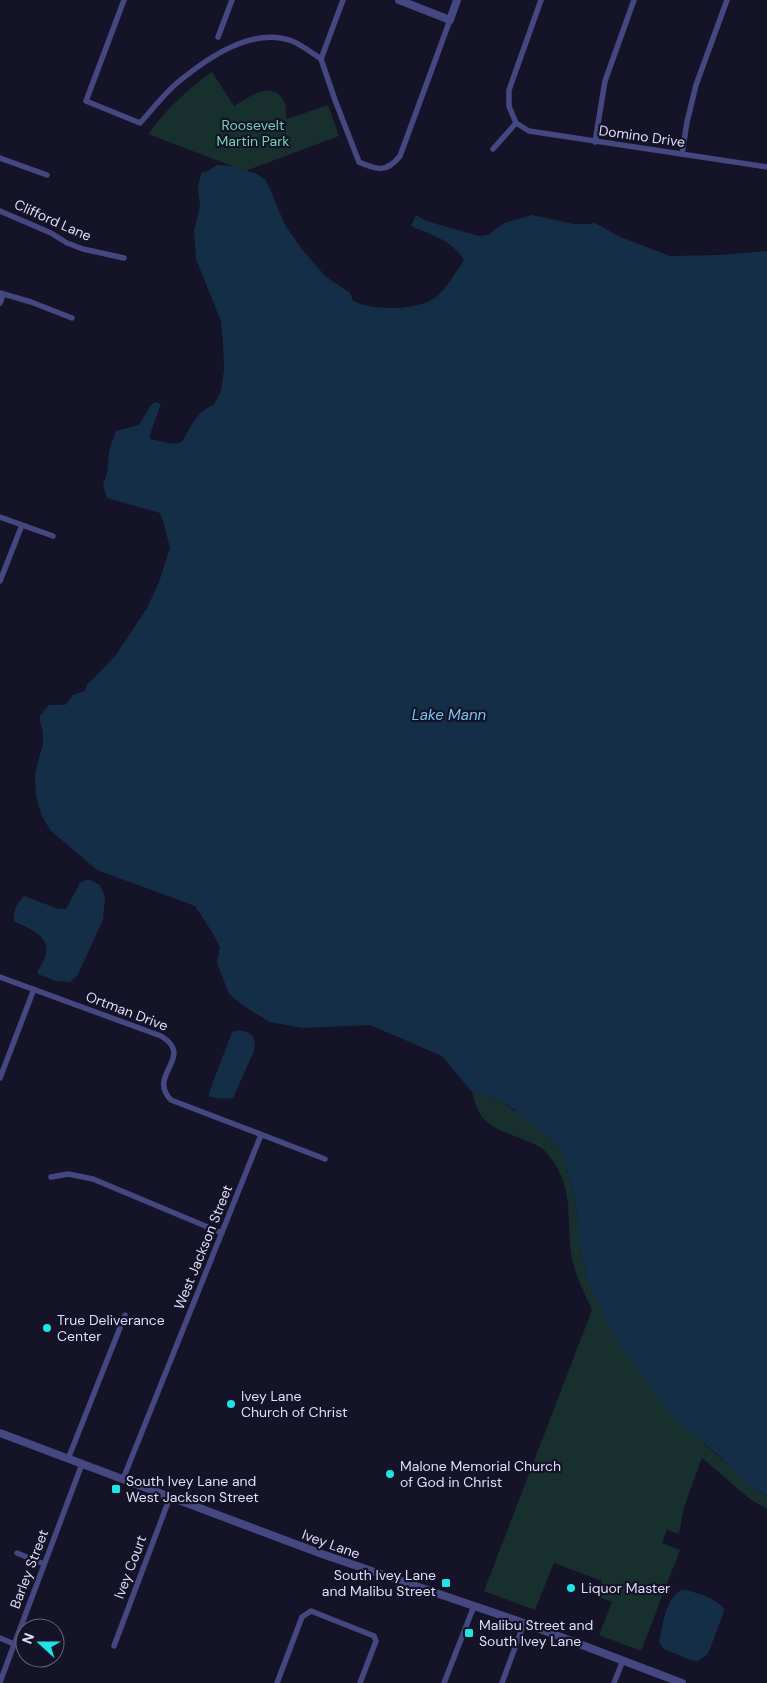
<svg xmlns="http://www.w3.org/2000/svg" width="767" height="1683" font-family="'DM Sans',sans-serif">
  <style>
    .green { fill: #17302d }
    .water { fill: #152e48 }
    .lines { fill: none; stroke-linecap: round; stroke-linejoin: round }
    .minor { stroke: #444780; stroke-width: 5.5 }
    .tertiary { stroke: #444780; stroke-width: 8 }
    .poi-dot { fill: #20e3e3; stroke: #151327; stroke-width: 2 }
    .labels { text-anchor: middle; dominant-baseline: central; stroke-width: 4.5; stroke-linejoin: round; paint-order: stroke }
    .park-label { font-size: 14px; fill: #71d3b1; stroke: #151327 }
    .street-label { font-size: 14px; fill: #deddfb; stroke: #151327 }
    .poi-label { font-size: 14px; fill: #deddfb; stroke: #151327; text-anchor: start }
    .water-label { font-size: 15px; font-style: italic; fill: #78c3ee; stroke: #151327 }
  </style>
  <rect width="100%" height="100%" fill="#151327"/>
  <path class="green" d="M212,72l22,34c15,-9 39,-28 51,-3 1,5 1,12 2,16l41,-14 11,31 -94,35 -97,-37c18,-24 39,-45 64,-62z
    M472,1092l29,9 51,39 11,14 12,47 4,24v20l9,36 8,17 109,147c22,16 37,39 62,51v13l-17,-10 -48,-41 -18,49 -5,27 -12,-4 -5,13 18,7 -39,101 -42,-16 13,-33 -16,-6 6,-15 -48,-18 -19,47 -51,-19 108,-281c-8,-18 -18,-37 -21,-57 -4,-32 2,-60 -16,-89 -4,-5 -8,-11 -12,-15 -17,-12 -53,-17 -63,-35 -4,-7 -6,-15 -8,-22z"/>
  <path class="water" d="M217,165l15,1 25,8 9,6 19,45 16,23 25,29 24,16 3,8c19,10 66,10 83,-4 11,-9 20,-25 28,-37 -12,-20 -33,-25 -53,-34l5,-11 10,6 53,15 9,-1 16,-12 28,-8 42,9h17l2,-2 27,15 50,19 49,-1 48,-4v1245l-20,-12 -30,-30 -26,-21 -18,-17 -59,-79 -26,-56 -9,-36v-20l-4,-24 -12,-47 -11,-14 -33,-25h-3l-1,-5 -14,-9 -29,-9 -30,-36 -72,-31 -68,3 -32,-6 -25,-15 -16,-13 -12,-31 3,-16 -8,-15 -17,-26 -98,-36 -47,-40 -9,-16 -5,-19 -1,-22 8,-29v-12l-3,-10v-6l9,-11h16l8,-10 12,-4 2,-6 29,-30 31,-47 12,-26 11,-34 -6,-24 -4,-11 -53,-15 -4,-13 4,-12 2,-22 7,-20 23,-6 12,-20 4,-3 6,2 -11,30v5l23,5 9,-2c9,-15 14,-31 32,-37l7,-14 3,-21 -1,-28 -2,-21 -25,-62 -2,-28 6,-25 -2,-20 4,-14h4z
    M88,879l12,6 5,12 -2,23 -26,56 -7,6 -14,-1 -18,-7 -1,-2c21,-31 4,-38 -23,-51 -1,-11 3,-17 10,-25l32,12 10,1 14,-26z
    M239,1030c13,2 18,8 15,21l-21,47c-7,1 -18,1 -24,-2v-3l23,-61z
    M681,1590c11,0 37,9 43,19l-1,5 -15,40 -10,7 -7,-1 -27,-11 -5,-7c4,-17 6,-43 22,-52z"/>
  <g class="lines">
    <path class="minor" d="M124,0l-38,101 54,22c12,-13 23,-28 37,-40 29,-24 75,-57 115,-42 10,4 20,12 29,18l14,41 24,62c17,8 28,11 41,-6l50,-136
      M218,37l14,-37
      M321,59l22,-59
      M516,123l13,8 238,36
      M516,123l-7,-17v-16l32,-90
      M595,142l10,-61 29,-81
      M493,149l23,-26
      M682,154l5,-32 9,-37 31,-85
      M0,158l47,17
      M0,211l51,22 16,10 16,6 41,9
      M0,293l31,9 41,16
      M0,303l3,-8
      M0,517l53,19
      M0,581l22,-56
      M0,977l161,59c35,21 -15,39 10,64l154,59
      M0,1078l34,-89
      M51,1177l17,-3 25,5 129,54
      M68,1459l57,-144
      M123,1479l138,-344
      M17,1553l27,11
      M0,1638l14,6
      M114,1646l56,-149
      M0,1682l82,-218
      M277,1683l25,-66 9,-6 63,25 2,5 -16,42
      M444,1683l30,-77
      M502,1683l22,-60
      M614,1683l9,-23"/>
    <path class="tertiary" d="M399,0l51,20 7,-20
      M0,1433l322,121 202,69 158,60"/>
  </g>
  <g class="poi-dot">
    <circle cx="47" cy="1328" r="5"/>
    <circle cx="231" cy="1404" r="5"/>
    <circle cx="390" cy="1474" r="5"/>
    <rect x="111" y="1484" width="10" height="10" rx="2.5"/>
    <rect x="441" y="1578" width="10" height="10" rx="2.5"/>
    <circle cx="571" cy="1588" r="5"/>
    <rect x="464" y="1628" width="10" height="10" rx="2.5"/>
  </g>
  <g class="labels">
    <g class="park-label">
      <text x="253" y="125">Roosevelt<tspan x="253" dy="16">Martin Park</tspan></text>
    </g>
    <g class="street-label">
      <text transform="translate(642 136) rotate(8)">Domino Drive</text>
      <text transform="translate(53 220) rotate(24)">Clifford Lane</text>
      <text transform="translate(127 1011) rotate(21)">Ortman Drive</text>
      <text transform="translate(203 1247) rotate(-68)">West Jackson Street</text>
      <text transform="translate(331 1544) rotate(20)">Ivey Lane</text>
      <text transform="translate(130 1567) rotate(-69)">Ivey Court</text>
      <text transform="translate(29 1569) rotate(-69)">Barley Street</text>
    </g>
    <g class="poi-label">
      <text x="57" y="1320">True Deliverance<tspan x="57" dy="16">Center</tspan></text>
      <text x="241" y="1396">Ivey Lane<tspan x="241" dy="16">Church of Christ</tspan></text>
      <text x="400" y="1466">Malone Memorial Church<tspan x="400" dy="16">of God in Christ</tspan></text>
      <text x="126" y="1481">South Ivey Lane and<tspan x="126" dy="16">West Jackson Street</tspan></text>
      <text x="436" y="1575" text-anchor="end">South Ivey Lane<tspan x="436" dy="16">and Malibu Street</tspan></text>
      <text x="581" y="1588">Liquor Master</text>
      <text x="479" y="1625">Malibu Street and<tspan x="479" dy="16">South Ivey Lane</tspan></text>
    </g>
    <g class="water-label">
      <text x="449" y="715">Lake Mann</text>
    </g>
  </g>
  <g transform="translate(40 1643) rotate(291)"><circle r="24" fill="#151327" stroke="#65647c"/>
  <path d="M0-4L9 19L0 12L-9 19Z" fill="#20e3e3"/>
  <text y="-8" font-size="14" font-weight="bold" text-anchor="middle" fill="#deddfb">N</text>
  </g>
</svg>
